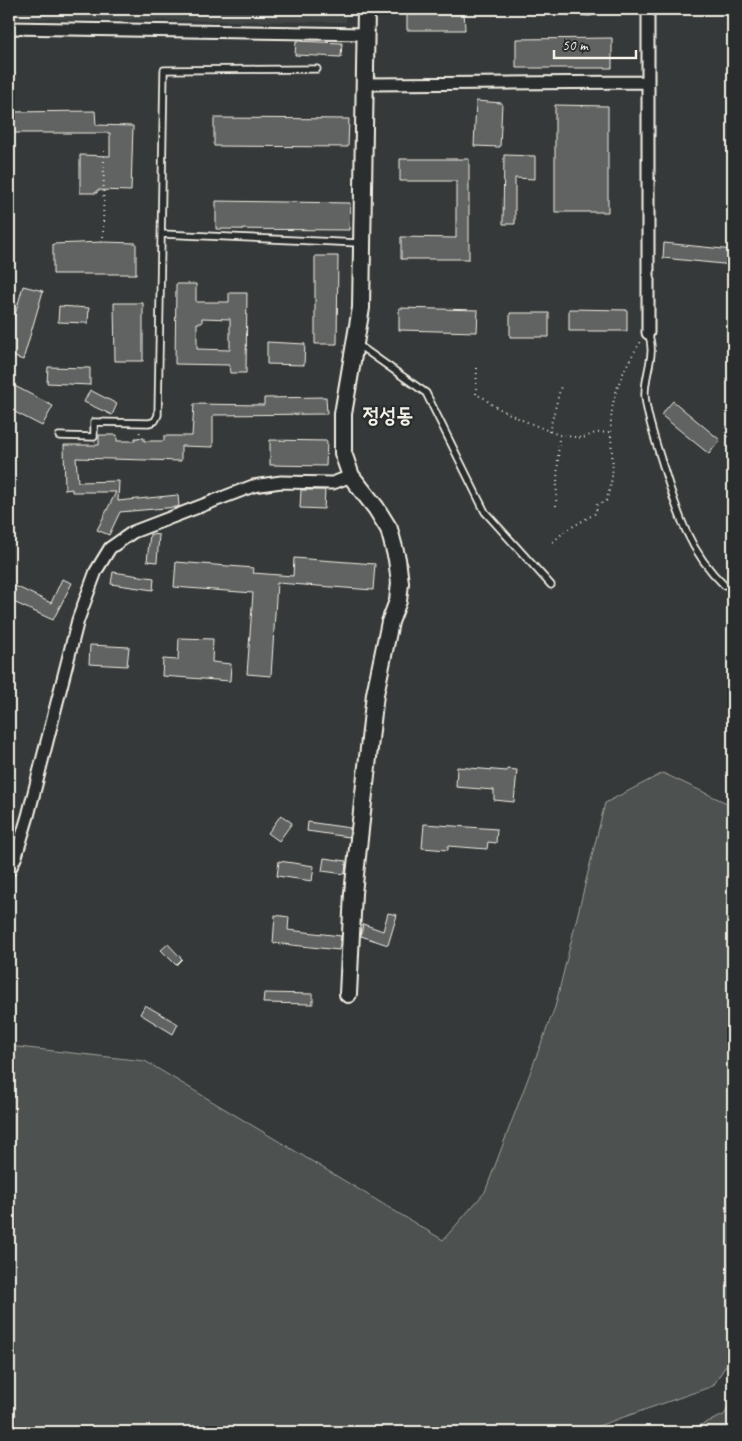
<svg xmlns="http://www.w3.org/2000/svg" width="742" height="1441" font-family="Caveat,'Poor Story',sans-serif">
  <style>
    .built { fill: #434645 }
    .green { fill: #4e514f; stroke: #a1a19c }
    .building { fill: #616362; stroke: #f4f1e8; fill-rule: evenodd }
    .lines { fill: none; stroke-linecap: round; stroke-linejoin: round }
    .lane-casing { stroke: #f4f1e8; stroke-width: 9 }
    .street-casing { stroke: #f4f1e8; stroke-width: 15 }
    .secondary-casing { stroke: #f4f1e8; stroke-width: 20 }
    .path { stroke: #f4f1e8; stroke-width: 2; stroke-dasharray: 1 4; stroke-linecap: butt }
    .lane { stroke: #2a2d2e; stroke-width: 5.5 }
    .street { stroke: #2a2d2e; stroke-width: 11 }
    .secondary { stroke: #2a2d2e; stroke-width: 16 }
    .labels { text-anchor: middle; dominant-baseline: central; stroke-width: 4.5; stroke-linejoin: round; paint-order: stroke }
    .neighbourhood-label { font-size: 21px; font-weight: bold; fill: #f4f1e8; stroke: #2a2d2e }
  </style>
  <rect width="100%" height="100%" fill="#363939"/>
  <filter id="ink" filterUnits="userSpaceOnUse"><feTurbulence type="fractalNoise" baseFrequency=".02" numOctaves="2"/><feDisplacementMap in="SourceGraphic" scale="10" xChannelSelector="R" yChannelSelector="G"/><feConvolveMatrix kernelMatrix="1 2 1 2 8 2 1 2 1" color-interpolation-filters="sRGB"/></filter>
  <g filter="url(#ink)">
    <path class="built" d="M9,9h337v13l-337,-3z"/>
    <path class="green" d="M663,773l70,33v548l-20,32 -132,46h-572v-386l136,15 298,179 42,-48 70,-185 50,-204z
      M733,1399v33h-49l40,-17z"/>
    <path class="building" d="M407,9h57l1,21h-58z
      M612,38v30h-96v-29z
      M296,41l46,2 -1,14 -46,-2z
      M476,101l26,2 -2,44 -26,-1z
      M555,105l53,1v106h-53z
      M95,111l1,14 37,1 -2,65 -34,-1v3h-17v-38l30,1v-23h-101v-21z
      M214,118l135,1 -1,28 -134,-1z
      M504,155l31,1v23l-20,-1v46h-12z
      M400,159h69v100h-68v-22l55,1v-57h-56z
      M216,201l134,2 -1,27 -133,-1z
      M103,242l33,1v31h-83v-30z
      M664,243l69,7v15l-70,-7z
      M315,256h23l-1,88h-22z
      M176,284h20v18h33v-9h18l-1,80h-16l-1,-8 -54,-1zM202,318l28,1v31l-33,-1v-26h5z
      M23,286l20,5 -20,69 -14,-5v-19z
      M114,303h29v58h-28z
      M59,306l30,2 -1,15 -30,-1z
      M399,308l79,2 -1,22 -78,-2z
      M569,309l58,1v21h-58z
      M510,313h39v24h-39z
      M267,342l38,2 -1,21 -37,-1z
      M48,367l42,1v17l-43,-2z
      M9,383l44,23 -11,20 -33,-17z
      M90,390l27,14 -5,11 -28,-13z
      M326,397l1,17 -114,1v32l-32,-1v15l-105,-3 2,24 41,-1 -1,20 60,-6 1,11 -2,1 -57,5 -11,23 -12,-5 19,-38h-44v-3l-7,1 -1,-45h35v-10h18v6h18v-3h9v3h20v-5h28l2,-32 70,1v-7z
      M673,401l47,39 -11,14 -48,-39z
      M270,440l57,1 -1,25 -56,-1z
      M301,490h24l-1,19 -24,-1z
      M150,534l9,1 -2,27 -10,-1z
      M294,558l81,6 -2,26 -96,-7 -6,93 -24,-2 6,-81 -79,-6 2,-25 78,6 -1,5 40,3z
      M113,572l41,6 -1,12 -42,-6z
      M62,579l10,4 -19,37 -44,-20v-17l42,20z
      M179,638l34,1 -1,23 19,2 -1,17 -68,-5 1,-17 15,1z
      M90,645l39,2 -2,19 -38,-2z
      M457,767l50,4v-2l10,1 -3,32 -20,-2v-10l-38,-3z
      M281,815l11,8 -13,18 -11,-8z
      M308,822l42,6 -1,9 -42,-6z
      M424,824l73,5 -1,14 -8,-1 -1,7 -39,-3v4l-26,-2z
      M324,858l22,3 -1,13 -23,-3z
      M279,861l35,5 -2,15 -35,-5z
      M388,913l9,2 -9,30 -27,-9 2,-12 20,7z
      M275,915l14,2 -1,13 53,6 -2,14 -66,-7z
      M168,944l14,15 -6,6 -15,-15z
      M264,993l49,1v10l-50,-1z
      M145,1005l33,19 -5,10 -33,-20z"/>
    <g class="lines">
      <defs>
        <path id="lane" d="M528,9l62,3 12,-3
          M162,234l197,9
          M648,333c9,21 -4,41 -3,63 2,21 9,40 15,60 15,48 26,93 64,129
          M357,344l69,49 59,119 66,73
          M59,436l35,1v-15l55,1 6,-2 3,-6 6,-345 153,-1"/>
        <path id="street" d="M648,9v324
          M9,28l357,6
          M366,84l280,-2
          M9,871l7,-15 12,-40 50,-196 18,-49 14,-23 23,-16 120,-46 28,-4 52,1 18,-7"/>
        <path id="secondary" d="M348,994l5,-101 22,-199 15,-72 8,-21 2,-18 -3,-24 -8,-30 -13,-21 -25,-32 -8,-23v-39l18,-106 5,-299"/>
      </defs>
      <use href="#lane" class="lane-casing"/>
      <use href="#street" class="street-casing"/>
      <use href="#secondary" class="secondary-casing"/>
      <path class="path" d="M103,242l1,-93
        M477,368l-1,27 7,2 9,8 30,15 37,15 24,3 12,-5 15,-1
        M549,432l12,-46
        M139,438l1,-8
        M556,506l3,-70
        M553,542l12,-11 31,-18 1,-8 9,-4c10,-30 6,-38 5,-68 -2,-34 12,-65 31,-93"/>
      <use href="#lane" class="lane"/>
      <use href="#street" class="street"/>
      <use href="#secondary" class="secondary"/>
    </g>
  </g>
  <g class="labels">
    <g class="neighbourhood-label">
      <text x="388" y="415">정성동</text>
    </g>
  </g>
  <rect width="742" height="1441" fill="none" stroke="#2a2d2e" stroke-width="30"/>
  <rect x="15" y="15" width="712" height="1411" fill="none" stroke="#f4f1e8" stroke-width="2" filter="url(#ink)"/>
  <path d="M554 50v8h82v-8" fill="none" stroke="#f4f1e8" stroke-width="2.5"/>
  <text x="562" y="50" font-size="15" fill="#f4f1e8" stroke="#2a2d2e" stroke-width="4" paint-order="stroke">50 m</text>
</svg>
